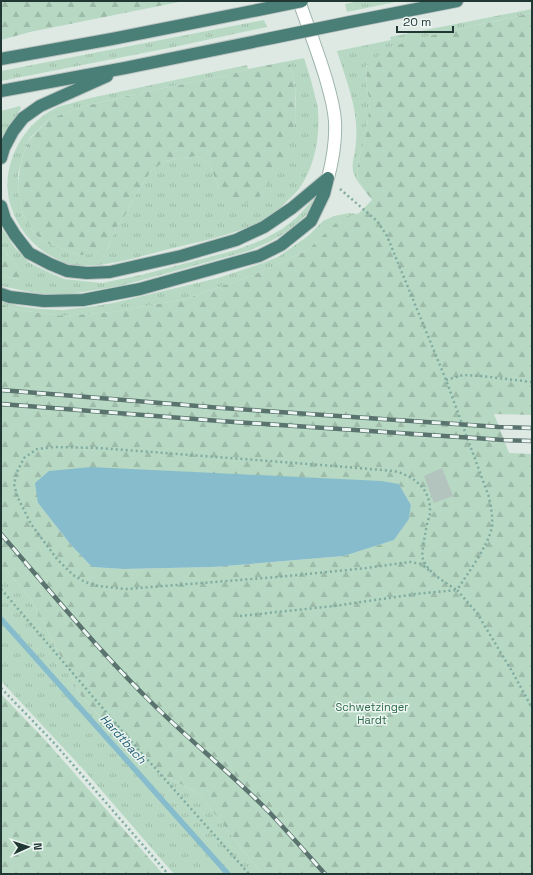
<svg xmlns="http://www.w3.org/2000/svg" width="533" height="875" font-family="'Space Grotesk',sans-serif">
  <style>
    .grass { fill: url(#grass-tufts) }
    .forest { fill: url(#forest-firs); fill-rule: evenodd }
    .water { fill: #87bccc }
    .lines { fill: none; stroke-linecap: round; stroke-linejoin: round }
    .stream { stroke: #87bccc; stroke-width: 5.5 }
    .building { fill: #b3c3be }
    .secondary-casing { stroke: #9db4ad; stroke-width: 14 }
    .trunk-casing { stroke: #bcc3c2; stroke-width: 14 }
    .path { stroke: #7faba0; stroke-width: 2.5; stroke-dasharray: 2 3; stroke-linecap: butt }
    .secondary { stroke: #fff; stroke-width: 12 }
    .trunk { stroke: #497f76; stroke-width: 12 }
    .rail-casing { stroke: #5a736e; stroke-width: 4.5 }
    .rail { stroke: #edf6f2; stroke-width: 3; stroke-dasharray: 9; stroke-linecap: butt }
    .trunk-bridge-casing { stroke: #bcc3c2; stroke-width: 14; stroke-linecap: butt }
    .trunk-bridge { stroke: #497f76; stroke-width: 12 }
    .labels { text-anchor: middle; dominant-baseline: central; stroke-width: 3; stroke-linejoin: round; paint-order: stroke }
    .park-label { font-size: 11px; fill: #2d6b4a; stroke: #edf6f2 }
    .water-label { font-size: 12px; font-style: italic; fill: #1e5b6f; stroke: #edf6f2 }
  </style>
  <defs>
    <pattern id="grass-tufts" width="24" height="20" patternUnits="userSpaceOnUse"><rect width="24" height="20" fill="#b7d9c3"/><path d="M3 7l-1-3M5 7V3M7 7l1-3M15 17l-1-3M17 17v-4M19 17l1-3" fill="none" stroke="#9dbba8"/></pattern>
    <pattern id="forest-firs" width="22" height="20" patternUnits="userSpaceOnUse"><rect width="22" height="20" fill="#b7d9c3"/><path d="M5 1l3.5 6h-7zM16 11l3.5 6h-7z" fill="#9dbba8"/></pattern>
  </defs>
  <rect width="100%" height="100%" fill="#dee9e4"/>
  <path class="grass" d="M359,1h41l-53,11 -2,-8z
    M532,9v4l-91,20 -75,33 1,22 3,15 -5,37 -6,17 -2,17 5,13c-16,-19 -7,-25 -6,-46 3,-31 -10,-61 -19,-90l54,-11 -1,-3z
    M264,20l3,7 -93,20 -173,34v-10z
    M304,58c4,12 8,25 11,38 1,5 3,10 3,15 2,26 -3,53 -17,75 -4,6 -9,10 -14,15 -9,10 -19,18 -31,23 -28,12 -58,18 -87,25 -27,7 -74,22 -101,15 -3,-1 -7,-3 -11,-5 -24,-11 -39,-30 -47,-55 -10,-37 11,-78 44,-95 5,-3 10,-4 15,-5 18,-6 36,-9 54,-13 41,-9 82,-17 124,-26l1,4 -19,6 -80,16 -64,15 -36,13 -19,19 -8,20 -4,17v8l1,13 4,18 3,7 4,6 4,7 15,10 31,11 27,-5 9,-22 12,-17 5,-12 18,-28 14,-10 31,-5 12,7 4,7 7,20 73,-60 4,-10v-15l-1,-21 -6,-23z
    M20,106l1,2 -1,2 -19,29v-28z
    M312,201l3,1c-14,25 -41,39 -67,49l-128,35 -50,8 -19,1 -21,-3 -29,-6v-12l20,7 -3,-13 -17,-22v-19l14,21 15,15 18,9 16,7 38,4 39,-8 95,-25 28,-11 18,-10 14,-11z
    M349,213l9,1 -17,5 -33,31 -55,25 -67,24 -74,13 -49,4 -50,-7 -12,-5v-3l18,5 21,3 23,1 32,-4 18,-3 105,-25 42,-14 18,-7 30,-21 15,-15 11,-5z
    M1,564l30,35 50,97 61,67 57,31 63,80h-88l-91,-105 -82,-88z"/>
  <path class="forest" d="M1,1h183l-154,31 -29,8z
    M532,13v402l-38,-1 15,39 23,1v420h-270l-63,-80 -57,-31 -61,-67 -50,-97 -30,-35v-260l12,5 50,7 49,-4 74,-13 67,-24 55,-25 33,-32 17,-4 14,-14 -10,-13 -5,-13 2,-17 6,-17 5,-37 -3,-15 -1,-21 23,-20 52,-14zM399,484l9,16 3,5 -2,14 -15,21 -50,16 -131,11 -90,2 -31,-2 -21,-22 -33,-42z
    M289,61l6,23 1,36 -9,28 -6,16 -20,31 -9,7 -8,1 -9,-1 -7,-3 -9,-9 -7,-20 -4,-7 -12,-7 -31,5 -14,10 -18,28 -5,12 -12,17 -9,22 -5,3 -22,2 -31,-11 -15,-10 -4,-7 -4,-6 -3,-7 -4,-18 -1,-13 2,-15 2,-10 8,-19 19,-20 36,-13 64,-15 80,-16 19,-6z
    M1,246l17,22 7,11 -4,2 -20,-7z
    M1,694l45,47 117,133h-162z"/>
  <path class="water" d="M91,467l290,14 18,3 9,16 3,5 -2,14 -15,21 -50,16 -131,11 -90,2 -31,-2 -21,-22 -33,-42 -3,-20 14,-12z"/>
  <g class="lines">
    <path class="stream" d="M1,619l227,255"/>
  </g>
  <path class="building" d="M442,468l11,28 -19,7 -10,-27z"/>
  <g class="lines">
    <defs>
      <path id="secondary" d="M299,1c9,26 19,51 27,78 4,14 8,27 9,42 1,19 -2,38 -7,57"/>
      <path id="trunk" d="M350,22l107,-21
        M1,59l111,-20 146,-29
        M1,91l124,-23 147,-30
        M1,158l3,-10 9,-17 10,-13 17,-12 67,-30
        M1,206l4,13 10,16 14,18 21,11 17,7 20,2 23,-1 71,-16 55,-16 28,-13 28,-19 36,-30
        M1,294l9,3 34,4 39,-1 57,-11 119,-33 22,-11 30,-24 13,-27 4,-16"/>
    </defs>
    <use href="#secondary" class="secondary-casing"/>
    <use href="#trunk" class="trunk-casing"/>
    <path class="path" d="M340,189l37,32 10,15 59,144 43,117c2,10 4,20 3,30 -4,19 -24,46 -35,63l20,23 36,60 19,35
      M446,380l17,-5 18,1 51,6
      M1,589l122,143 126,142
      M240,616l94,-10 82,-12 41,-4c-14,-9 -30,-17 -35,-34 1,-11 3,-21 5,-32 1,-4 3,-8 3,-12 1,-23 -16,-36 -36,-41l-60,-5 -235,-18 -45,-1 -17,2 -13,9 -7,14 -3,12 3,12 14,28 26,35 16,16 12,7 13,4 28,3 63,-5 88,-7 89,-9 44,-6 11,2 9,7
      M1,688l54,56 113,130"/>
    <use href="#secondary" class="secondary"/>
    <use href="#trunk" class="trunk"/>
    <defs>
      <path id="rail" d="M1,390l221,18 277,19 33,1
        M1,404l219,17 284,19 28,1
        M1,534c51,59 100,120 156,174 37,36 77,68 113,105 19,20 37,41 55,61"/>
    </defs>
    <use href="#rail" class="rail-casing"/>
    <use href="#rail" class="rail"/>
    <defs>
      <path id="trunk-bridge" d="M258,10l44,-9
        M272,38l78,-16"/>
    </defs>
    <use href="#trunk-bridge" class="trunk-bridge-casing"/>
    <use href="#trunk-bridge" class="trunk-bridge"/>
  </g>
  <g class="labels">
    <g class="park-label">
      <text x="372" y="707">Schwetzinger<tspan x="372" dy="13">Hardt</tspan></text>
    </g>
    <g class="water-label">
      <text transform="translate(123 739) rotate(48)">Hardtbach</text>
    </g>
  </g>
  <rect width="533" height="875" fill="none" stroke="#203733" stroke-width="4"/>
  <g transform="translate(28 847) rotate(87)" stroke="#edf6f2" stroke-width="3" paint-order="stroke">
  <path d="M0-3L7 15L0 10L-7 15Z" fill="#203733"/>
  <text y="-6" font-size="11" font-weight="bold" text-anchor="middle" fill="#203733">N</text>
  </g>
  <path d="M397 26v6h56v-6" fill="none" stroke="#203733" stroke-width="2"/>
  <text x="403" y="26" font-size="12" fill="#203733" stroke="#edf6f2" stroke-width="3" paint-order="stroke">20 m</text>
</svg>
